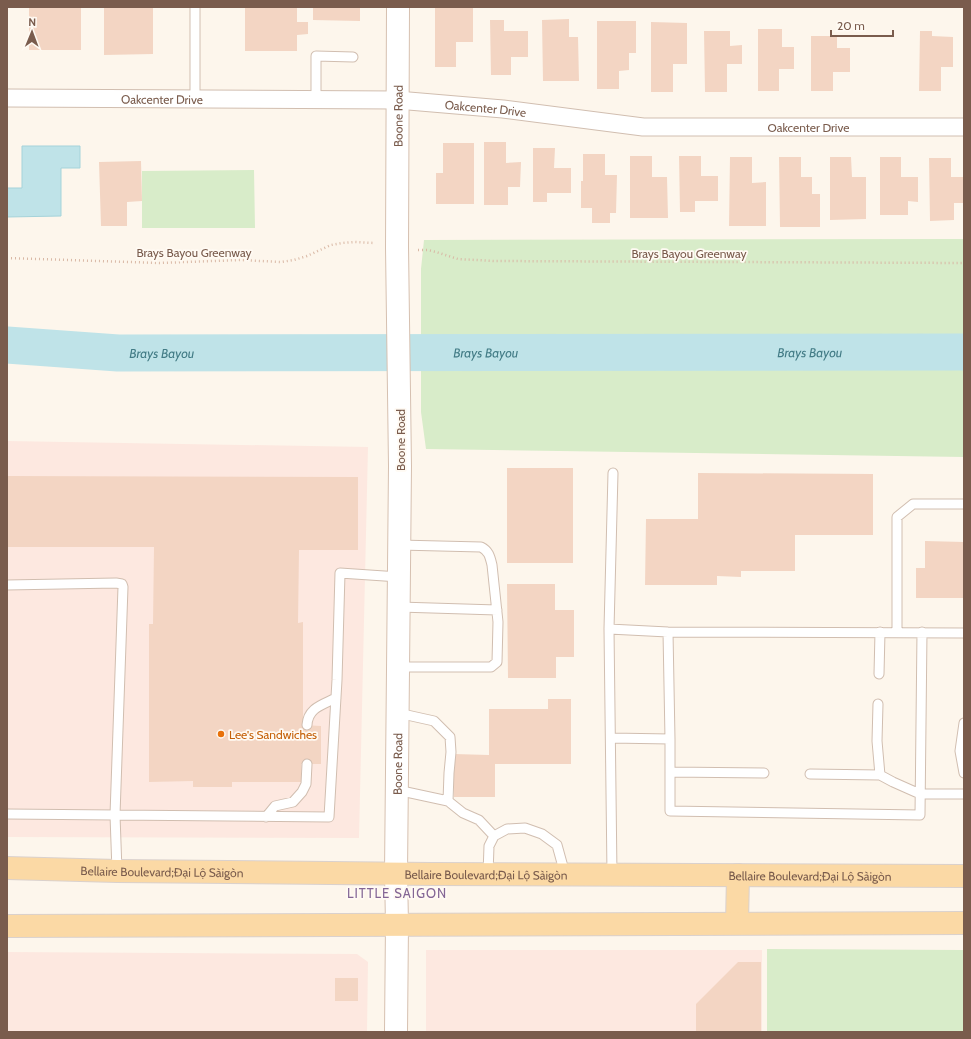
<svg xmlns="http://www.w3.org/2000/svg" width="971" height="1039" font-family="Cabin,sans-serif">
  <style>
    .commercial { fill: #fde8e0 }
    .green { fill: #d8ecc9 }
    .water { fill: #bfe3e8; stroke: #a5d3da }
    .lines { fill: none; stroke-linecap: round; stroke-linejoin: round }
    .river { stroke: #bfe3e8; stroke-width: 37 }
    .building { fill: #f3d5c3 }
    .lane-casing { stroke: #d1beb0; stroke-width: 11 }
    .street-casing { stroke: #d1beb0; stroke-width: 19 }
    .secondary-casing { stroke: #d6c0b0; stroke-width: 24 }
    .primary-casing { stroke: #dad1cd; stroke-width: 24 }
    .path { stroke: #d9b8a5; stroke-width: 2.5; stroke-dasharray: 1 3; stroke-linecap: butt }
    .lane { stroke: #fff; stroke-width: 9 }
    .street { stroke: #fff; stroke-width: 17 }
    .secondary { stroke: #fff; stroke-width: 22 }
    .primary { stroke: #fbd9a5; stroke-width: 22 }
    .food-dot { fill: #e8710a; stroke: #fffaf3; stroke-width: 1.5 }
    .labels { text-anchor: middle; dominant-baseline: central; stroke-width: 3.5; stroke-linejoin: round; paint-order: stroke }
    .street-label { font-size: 12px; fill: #7a5c4d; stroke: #fffaf3 }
    .food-label { font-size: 12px; fill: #c56008; stroke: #fffaf3; text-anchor: start }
    .water-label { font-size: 13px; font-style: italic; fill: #437c86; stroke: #fffaf3 }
    .neighbourhood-label { font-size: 13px; letter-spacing: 1px; fill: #846695; stroke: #fffaf3 }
  </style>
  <rect width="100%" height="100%" fill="#fdf6ec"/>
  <path class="commercial" d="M7,441l361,6 -9,391 -352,-1z
    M426,950h336v82h-336z
    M7,952l350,2 11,8 -1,70h-360z"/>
  <path class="green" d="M254,170l1,58h-113v-57z
    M964,239v218l-538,-8 -5,-37v-143l3,-29z
    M767,949l197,1v82h-197z"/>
  <path class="water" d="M22,146h58v22h-19v48l-54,1v-29h15z"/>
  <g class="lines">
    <path class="river" id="s1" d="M7,345l111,8 846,-1"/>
  </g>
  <path class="building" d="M29,7h52v43h-52z
    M104,7h49v47l-49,1z
    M245,7h52v15h11v12l-11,1v16h-52z
    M313,7h47v14l-47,-1z
    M435,7h38v35h-17v25h-21z
    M569,19v18h9l1,44h-36l-1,-61z
    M490,20h14v11h24v26h-17v18h-20z
    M597,21h39v32h-7v17l-10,1v18h-22z
    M651,22l36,1v41h-14v28h-22z
    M758,29h24v18h12v22h-15v22h-21z
    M704,31h26v15l12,-1v19h-15v28h-22z
    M920,31h12v5l21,1v30h-12v24h-22z
    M811,36h26v12h13v24h-17v19h-22z
    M484,142h22v21l15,-1 -1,25h-12v18h-24z
    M443,143h31v61h-38v-31h7z
    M533,148h22l-1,20h17v25h-24v9h-14z
    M583,154h22v21h12l-1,38h-6v10h-18v-15h-11v-27h2z
    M630,156h22v21h15l1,41h-38z
    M679,156h22v20h17v25h-23v11h-15z
    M730,157h22v26l14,-1v44h-37z
    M779,157h22v20h11v17h8v33h-40z
    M830,157h21l1,20h14v42l-36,1z
    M880,157h21v20h17v25l-10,-1v14h-28z
    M929,158h22v19h13v26h-10v17l-24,1z
    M141,161l1,40 -15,1v24h-26l-2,-64z
    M507,468h66v95h-66z
    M698,473l175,1v61h-78v36h-54v6l-24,-1v9h-72l1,-66h52z
    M7,476l351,1v73h-59l-1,73 5,-1v103l18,1v38h-20v18h-69v5h-39v-6l-44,1v-158h4l1,-77h-147z
    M925,541l39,1v56h-48v-30h9z
    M507,584h48v26h19v47h-18v21h-48z
    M548,699h23v65h-76v33h-41v-43l35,1v-46h59z
    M738,962h23v70h-65v-28z
    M335,978h23v23h-23z"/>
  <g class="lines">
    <defs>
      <path id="lane" d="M195,99v-92
        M316,99v-43l37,1
        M7,585l109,-2 6,1 1,3 -8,228 2,56
        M399,607l98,3
        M609,629l4,-156
        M897,632v-115l16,-13h51
        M398,667h93l6,-5 1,-40 -6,-57c-2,-8 -3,-14 -11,-18l-82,-2
        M879,674l1,-42
        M878,704l-1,37 3,34 13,7 27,12h44
        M398,713l36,8 16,16 1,15 -2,21 -1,28
        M964,723l-4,28 4,22
        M307,725c1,-17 15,-20 29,-27
        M611,738l59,1 -2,-107
        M670,739v72l250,4 2,-183
        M670,772l94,1
        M810,774l70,1
        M397,790l51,11 15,12 16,7 15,16
        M7,814l108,1 214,2 8,-137 3,-107 59,4
        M266,817l9,-11 18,-4 9,-10 4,-8 1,-20
        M488,874l1,-28 5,-10 13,-7 18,-1 17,6 15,11 8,29
        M612,874l-3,-245 59,3 296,1"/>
      <g id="street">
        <path id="s2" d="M7,98l390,2 106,9 140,18h321"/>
      </g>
      <g id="secondary">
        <path id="s3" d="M396,1032l1,-108 -1,-51 4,-407 -3,-219 1,-240"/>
      </g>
      <g id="primary">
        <path id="s4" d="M7,868l110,3 315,3 532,2"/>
        <path d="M737,923l1,-48"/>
        <path d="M7,926l957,-3"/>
      </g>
    </defs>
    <use href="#lane" class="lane-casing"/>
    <use href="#street" class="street-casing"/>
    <use href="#secondary" class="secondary-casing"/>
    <use href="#primary" class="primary-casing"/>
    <path class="path" d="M418,250h10l8,2 22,7 35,2 471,2
      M7,258l152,5 82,-3 40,2 13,-2 13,-4 24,-11 11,-2 12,-1 21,1"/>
    <use href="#lane" class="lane"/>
    <use href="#street" class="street"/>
    <use href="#secondary" class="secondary"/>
    <use href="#primary" class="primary"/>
  </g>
  <circle class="food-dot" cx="221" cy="734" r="4"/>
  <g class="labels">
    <g class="street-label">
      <text stroke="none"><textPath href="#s2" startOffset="155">Oakcenter Drive</textPath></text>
      <text stroke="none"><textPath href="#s2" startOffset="479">Oakcenter Drive</textPath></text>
      <text stroke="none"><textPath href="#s3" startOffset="916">Boone Road</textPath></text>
      <text stroke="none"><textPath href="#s2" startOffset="803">Oakcenter Drive</textPath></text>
      <text x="194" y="252">Brays Bayou Greenway</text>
      <text x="689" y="253">Brays Bayou Greenway</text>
      <text transform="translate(400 440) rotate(-90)">Boone Road</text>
      <text stroke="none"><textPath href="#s3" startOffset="268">Boone Road</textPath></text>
      <text stroke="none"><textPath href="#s4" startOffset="155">Bellaire Boulevard;Đại Lộ Sàigòn</textPath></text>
      <text stroke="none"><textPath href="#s4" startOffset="479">Bellaire Boulevard;Đại Lộ Sàigòn</textPath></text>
      <text stroke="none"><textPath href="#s4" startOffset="803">Bellaire Boulevard;Đại Lộ Sàigòn</textPath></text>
    </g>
    <g class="food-label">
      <text x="229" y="734">Lee's Sandwiches</text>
    </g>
    <g class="water-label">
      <text stroke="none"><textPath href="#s1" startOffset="155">Brays Bayou</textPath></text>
      <text stroke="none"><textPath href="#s1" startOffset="479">Brays Bayou</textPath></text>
      <text stroke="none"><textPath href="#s1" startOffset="803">Brays Bayou</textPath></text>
    </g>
    <g class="neighbourhood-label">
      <text x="397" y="893">LITTLE SAIGON</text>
    </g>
  </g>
  <rect width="971" height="1039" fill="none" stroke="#7a5c4d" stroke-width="16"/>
  <g transform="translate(32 32) rotate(1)" stroke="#fffaf3" stroke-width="3" paint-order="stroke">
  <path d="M0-3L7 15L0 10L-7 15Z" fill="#7a5c4d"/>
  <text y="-6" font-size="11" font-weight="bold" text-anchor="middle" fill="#7a5c4d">N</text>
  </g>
  <path d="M831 30v6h62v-6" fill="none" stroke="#7a5c4d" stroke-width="2"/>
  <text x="837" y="30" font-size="12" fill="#7a5c4d" stroke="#fffaf3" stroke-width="3" paint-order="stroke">20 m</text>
</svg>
